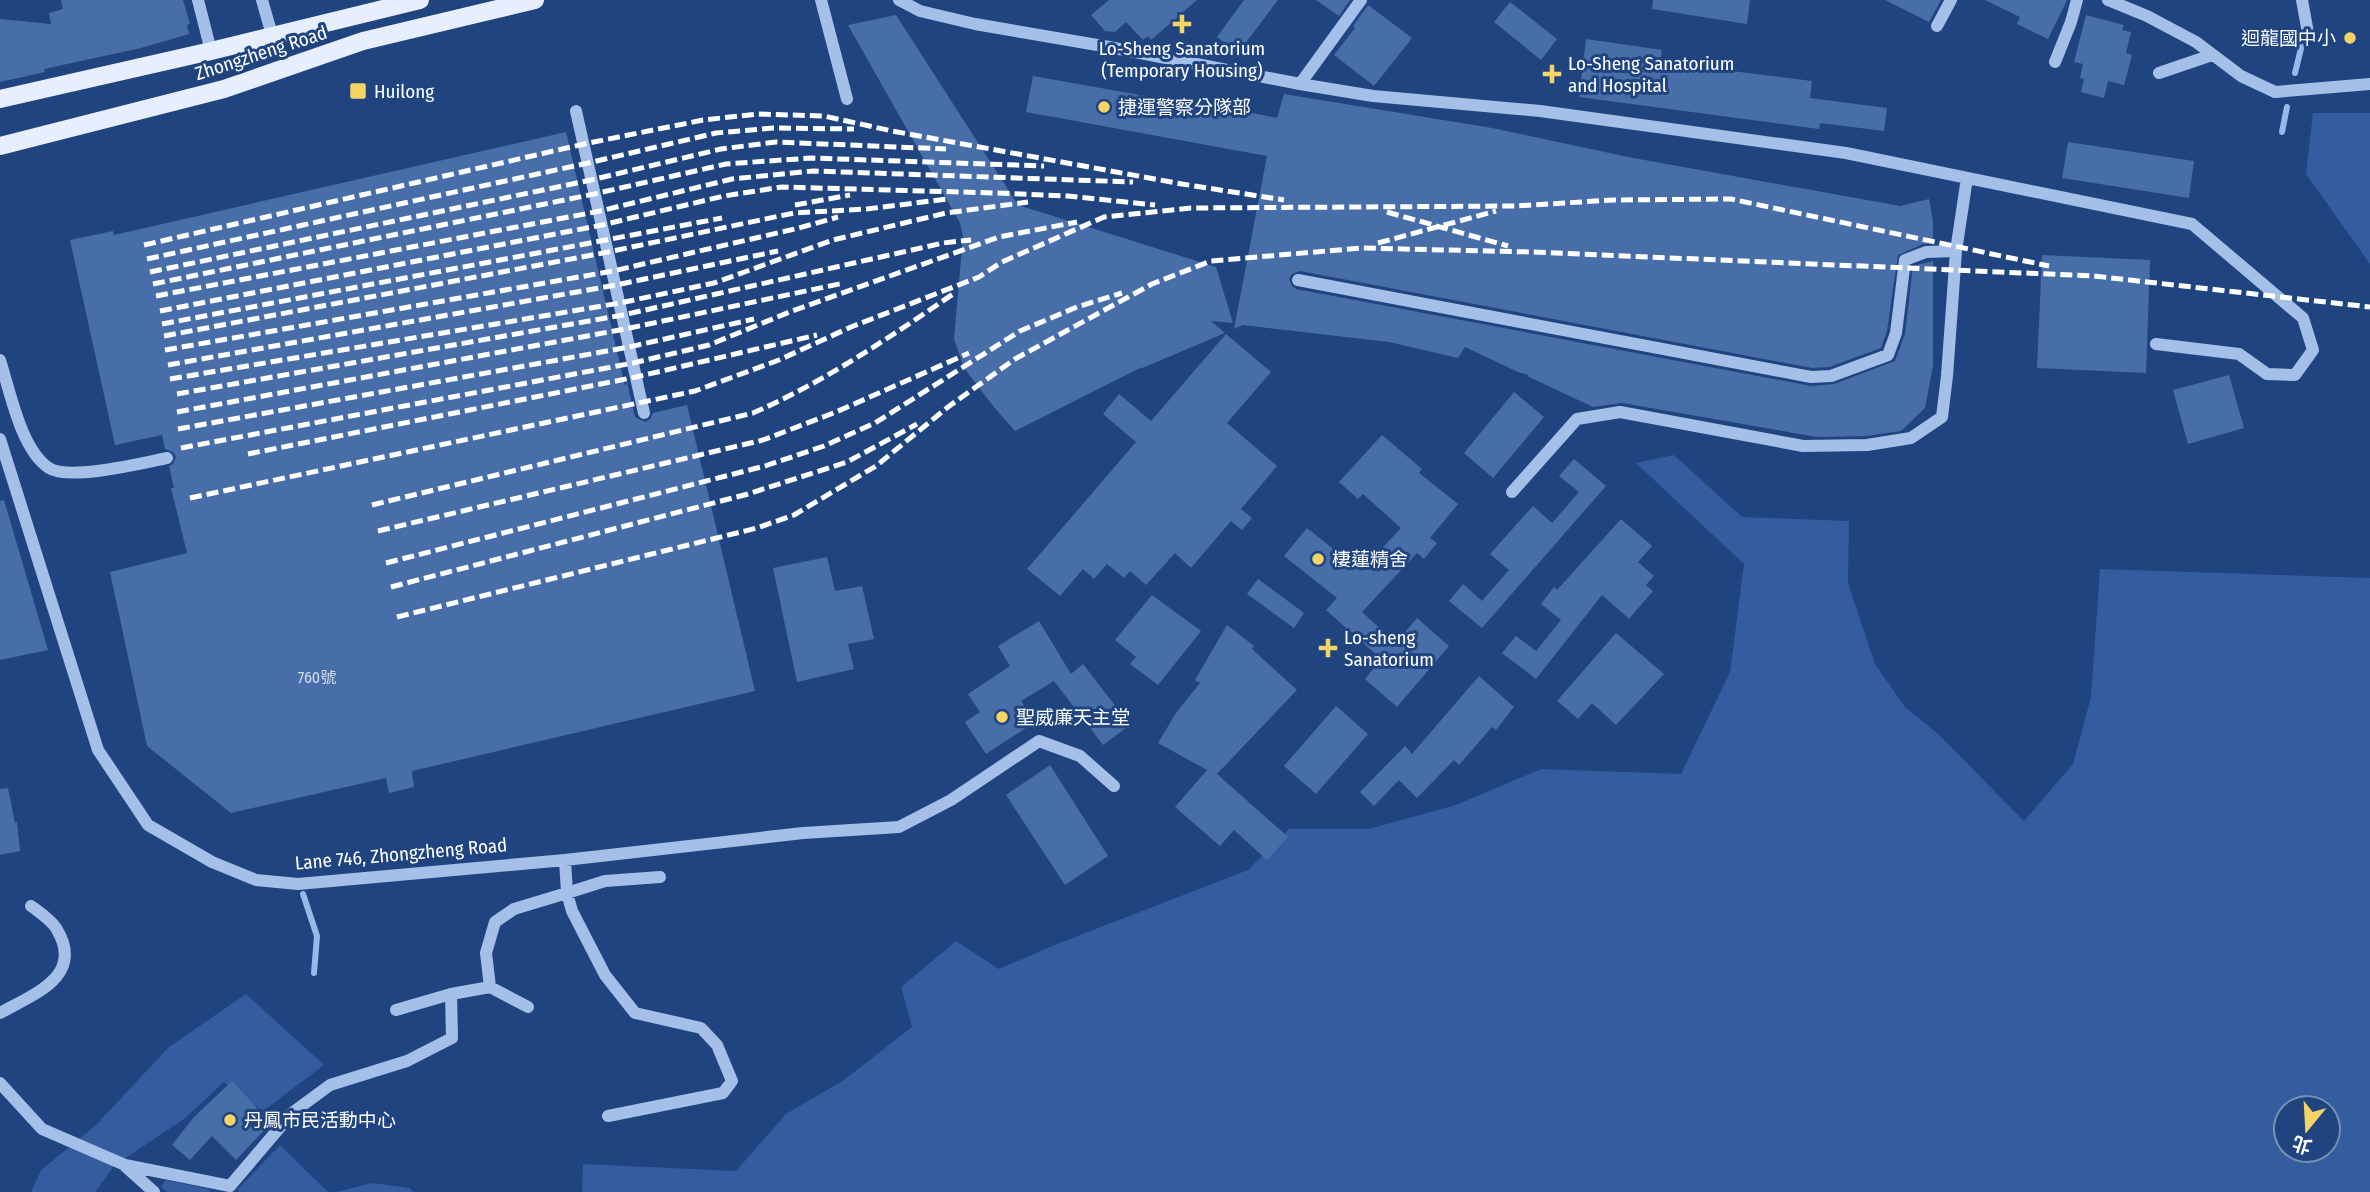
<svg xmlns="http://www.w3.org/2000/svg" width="2370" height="1192" font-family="'Fira Sans Condensed','Noto Sans TC',sans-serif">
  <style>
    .green { fill: #335d9e; fill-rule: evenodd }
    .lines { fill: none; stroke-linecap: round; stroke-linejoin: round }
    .stream { stroke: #98b9ea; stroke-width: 6 }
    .building { fill: #486eaa }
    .minor { stroke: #a4bfe8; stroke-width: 12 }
    .major { stroke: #e7eefe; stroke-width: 18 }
    .rail { stroke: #fff; stroke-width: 5; stroke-dasharray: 12 5; stroke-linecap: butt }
    .poi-dot { fill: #f6d464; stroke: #1f4480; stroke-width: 2.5 }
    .labels { text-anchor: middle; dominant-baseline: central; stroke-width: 6; stroke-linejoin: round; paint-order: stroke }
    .number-label { font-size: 16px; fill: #d1dbea }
    .poi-label { font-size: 19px; fill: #fff; stroke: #1f4480; text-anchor: start }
    .street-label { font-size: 19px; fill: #fff; stroke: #1f4480 }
  </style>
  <rect width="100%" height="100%" fill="#1f4480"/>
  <path class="green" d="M2313,113h57v151l-64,-90z
    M1674,455l68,62 107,4 -1,62 27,81 30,43 32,26 87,88 49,-57 18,-67 9,-128 270,9v614h-1788l1,-28 153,7 50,-57 58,-34 68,-53 -11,-40 55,-46 43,28 58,-25 191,-74 41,-41h80l87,-24 85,-36 140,5 49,-102 14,-108 -108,-101zM2286,1108h42v42h-42z
    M246,994l78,71 -61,46 -39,-29 -40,37 -69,46 -20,27h-64l10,-22 54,-44 74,-79z
    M280,1145l48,47h-89l-1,-3z
    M165,1180l44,9 2,3h-44l-6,-5z
    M372,1183l38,5 3,4h-77z"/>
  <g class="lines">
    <path class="stream" d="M2295,73l10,-41
      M2282,132l5,-25
      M303,894l14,42 -3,37"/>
  </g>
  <path class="building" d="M61,0h122l7,24 -3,1 2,9 -48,14 -97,21 1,3 -45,10v-63l51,5 -2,-11 14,-4z
    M1109,0h88l-46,40 -3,-4 -5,4 -17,-18 -11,10 -10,-1 -14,-16z
    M1244,0h34l-40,53 -21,-16z
    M1316,0h34l-11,16z
    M1653,0h97l-3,24 -95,-15z
    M1885,0h56l-12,22z
    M1985,0h82l-19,39 -31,-15 3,-7z
    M1510,2l47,37 -16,21 -47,-38z
    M1368,5l44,33 -38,48 -40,-31 21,-27 -2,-2z
    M896,15l122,190 198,62 17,56 -22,-2 14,12 -85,36 2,-2 -127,64 -22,-25 -29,-38 -10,-29 9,-102 -3,-14 -112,-198z
    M2086,15l38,10 -2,5 9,2 -5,21 6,2 -8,30 -16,-4 -4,17 -23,-6 3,-13 -4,-1 3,-14 -9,-2z
    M1586,39l76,11 -2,12 152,19 -2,17 77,10 -3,23 -64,-8 -1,6 -240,-32z
    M1033,76l169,30v-3l75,15 7,-24 208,34 136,29 272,49 29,-7 4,22v22l-10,1 -25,11 -11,76 -6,17 -52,19 -17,1 -512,-97 -8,3 -3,5 3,7 4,3 515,97 23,-2 61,-23 10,-27 8,-68 20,-5v105l-8,42 -24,23 -35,5 -49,1 -195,-34 -29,4 -66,-31 2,-1 -11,-3 -53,-25 -7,11 -69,-16 -146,-17 -9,4 33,-173 -241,-44z
    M566,132l59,254 2,-4 8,35 10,5 5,-3 3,-6 34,-8 68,286 -343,80 2,16 -25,6 -3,-15 -155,35 -84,-67 -37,-174 77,-19 -16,-65h3l-5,-22 4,-2 3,-7 -3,-5 -8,-3 -3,-14 -47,10 -45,-205 43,-9 1,4z
    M2068,142l126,19 -5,37 -127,-20z
    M2042,255l108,5 -4,113 -109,-5z
    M1226,334l45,38 -44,51 50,43 -36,43 11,9 -10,12 -11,-9 -40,47 -16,-15 -29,32 -16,-14 -6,7 -17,-14 -13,15 -11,-10 -23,27 -33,-27 109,-127 -33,-28 16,-20 32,27z
    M2229,375l15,53 -56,16 -15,-54z
    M1514,392l30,25 -51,61 -29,-25z
    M1382,435l40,34 -3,4 39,31 -28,34 7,5 -13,16 -7,-6 -55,59 34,31 21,-25 32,28 -52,61 -32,-28 16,-20 -55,-49 11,-12 -53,-42 23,-28 54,43 40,-43 -38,-34 -5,5 -19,-17z
    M1574,459l32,27 -124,142 -33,-27 14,-17 19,17 27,-31 -19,-16 43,-48 19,17 27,-31 -20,-16z
    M4,500l44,150 -48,10v-159z
    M1621,519l31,27 -14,16 16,14 -8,9 7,6 -24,28 -27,-24 -66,84 -34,-26 14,-17 20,15 25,-31 -20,-16 13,-17 3,3z
    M827,557l8,34 27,-5 12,53 -26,5 6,25 -57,13 -24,-114z
    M1258,579l46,34 -10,15 -47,-34z
    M1152,595l49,36 -43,54 -28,-21 6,-7 -21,-17z
    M1039,621l32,53 12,-10 47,61 -27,20 -49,-64 -33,20 14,21 -49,32 -21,-32 15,-10 -12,-18 42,-28 -12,-20z
    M1227,625l27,21 -2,3 45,41 -80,84 71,63 -21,23 -33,-30 -14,16 -45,-39 32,-37 -49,-27 18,-30 24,-30 -5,-3z
    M1616,633l48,41 -48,51 -24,-22 -14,16 -21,-18z
    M1479,676l35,31 -18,23 -4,-3 -33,38 -5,-5 -37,38 -18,-18 -25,26 -14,-14 45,-46 7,8z
    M1336,706l32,28 -52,60 -32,-28z
    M1050,765l58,91 -43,29 -59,-90z
    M8,788l7,35 2,-1 3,29 -20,4v-66z
    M232,1081l39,42 -35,37 -24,-24 -22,24 -18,-15 22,-28z"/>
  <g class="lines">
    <path class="minor" d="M198,0l13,51
      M262,0l10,35
      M821,0l26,99
      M899,0l21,11 55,13 134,23 191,37 73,12 167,15 306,42 346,71 111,94 10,32 -18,25 -28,-1 -28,-20 -83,-10
      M2108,0l39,16 49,26 45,34 34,16 95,-8
      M2302,0l6,33
      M1937,26l14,-26
      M2055,62l16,-40 6,-22
      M2159,73l53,-18
      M1300,84l61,-84
      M576,111l68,302
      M1298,280l513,97 20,-1 57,-21 8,-22 9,-73 21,-8 30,-1
      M0,360c10,31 21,90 49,108 20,13 93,-5 118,-10
      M0,439l98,311 50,75 64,37 44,18 42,4 267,-24 238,-27 96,-6 52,-27 88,-59 41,15 34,30
      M1512,492l65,-73 43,-7 183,34 64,-1 44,-7 31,-21 5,-41 9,-125 11,-73
      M490,987l38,20
      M396,1010l55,-16
      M0,1013c34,-19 86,-37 56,-85 -6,-9 -17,-16 -25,-22
      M0,1083l42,46 83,36 105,21 62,-73 38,-28 77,-24 45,-23 -1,-44 39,-7 -4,-34 9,-31 19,-13 53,-16 -2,-33
      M608,1116l115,-23 9,-12 -15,-36 -16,-17 -66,-15 -30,-38 -33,-64 -5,-18 38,-12 55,-4
      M125,1166l29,26"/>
    <path class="major" d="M0,99l211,-48 209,-51
      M0,146l224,-57 139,-48 172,-41"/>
    <path class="rail" d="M795,205l55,-10
      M1387,212l121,34
      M1378,243l118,-32
      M144,245l440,-101 119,-24 55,-6 66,2 68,15 290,53 102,16
      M147,259l441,-96 128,-30 57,-5 81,1
      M150,272l441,-92 130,-31 55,-7 170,7
      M153,284l441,-90 132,-30 85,-6 233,8
      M156,296l444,-85 132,-32 81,-8 320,11
      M160,311l442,-86 122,-29 58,-9 214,6 72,3 87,9
      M162,324l560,-106
      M164,336l444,-84 186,-39 73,-4 80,-10
      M165,350l448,-79 186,-43 39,-11
      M168,365l448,-80 162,-34
      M170,379l450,-76 94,-20 119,-43 113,-27 82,-11
      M177,394l446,-79 320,-72 28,-3
      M177,412l448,-83 219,-46
      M178,429l451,-82 125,-28
      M181,448l452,-85 76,-18 83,-34 207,-74 78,-15
      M248,454l388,-77 181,-42
      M190,498l505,-107 84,-31 72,-33 128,-50 23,-15 102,-45 87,-9 324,-2 98,-6 118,-1 318,67
      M372,505l381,-92c73,-32 137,-76 203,-121
      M378,531l385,-91 73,-28 133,-59
      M386,563l379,-97 59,-20 51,-23 145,-92 57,-24 45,-14
      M391,587l357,-93 99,-32 70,-38
      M397,617l360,-89 37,-13 82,-49 72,-59 67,-48 137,-75 59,-23 150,-13 171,4 562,24 276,31"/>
  </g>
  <g class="poi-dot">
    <path d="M1178.5 13.5h7v7h7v7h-7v7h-7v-7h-7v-7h7z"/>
    <circle cx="2350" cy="38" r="7"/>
    <path d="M1548.5 63.5h7v7h7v7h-7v7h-7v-7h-7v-7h7z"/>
    <rect x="349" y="82" width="18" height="18" rx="3.5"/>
    <circle cx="1104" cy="107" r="7"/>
    <circle cx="1318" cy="559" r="7"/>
    <path d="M1324.5 637.5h7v7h7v7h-7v7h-7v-7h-7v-7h7z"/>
    <circle cx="1002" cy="717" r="7"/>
    <circle cx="230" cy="1120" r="7"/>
  </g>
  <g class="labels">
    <g class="number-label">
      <text x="317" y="677">760號</text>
    </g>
    <g class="poi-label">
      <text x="2336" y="38" text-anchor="end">迴龍國中小</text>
      <text x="1182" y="48" text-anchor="middle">Lo-Sheng Sanatorium<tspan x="1182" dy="22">(Temporary Housing)</tspan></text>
      <text x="1568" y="63">Lo-Sheng Sanatorium<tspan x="1568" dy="22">and Hospital</tspan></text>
      <text x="374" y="91">Huilong</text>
      <text x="1118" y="107">捷運警察分隊部</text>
      <text x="1332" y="559">棲蓮精舍</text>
      <text x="1344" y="637">Lo-sheng<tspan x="1344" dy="22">Sanatorium</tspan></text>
      <text x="1016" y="717">聖威廉天主堂</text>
      <text x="244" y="1120">丹鳳市民活動中心</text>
    </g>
    <g class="street-label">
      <text transform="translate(261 53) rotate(-18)">Zhongzheng Road</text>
      <text transform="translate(401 854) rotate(-5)">Lane 746, Zhongzheng Road</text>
    </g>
  </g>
  <g transform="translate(2307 1129) rotate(198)"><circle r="33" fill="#1f4480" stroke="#798fb3" stroke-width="2"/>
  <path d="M0-5L12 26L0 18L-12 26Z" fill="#f6d464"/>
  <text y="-10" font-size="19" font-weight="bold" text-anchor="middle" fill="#ffffff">北</text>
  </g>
</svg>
